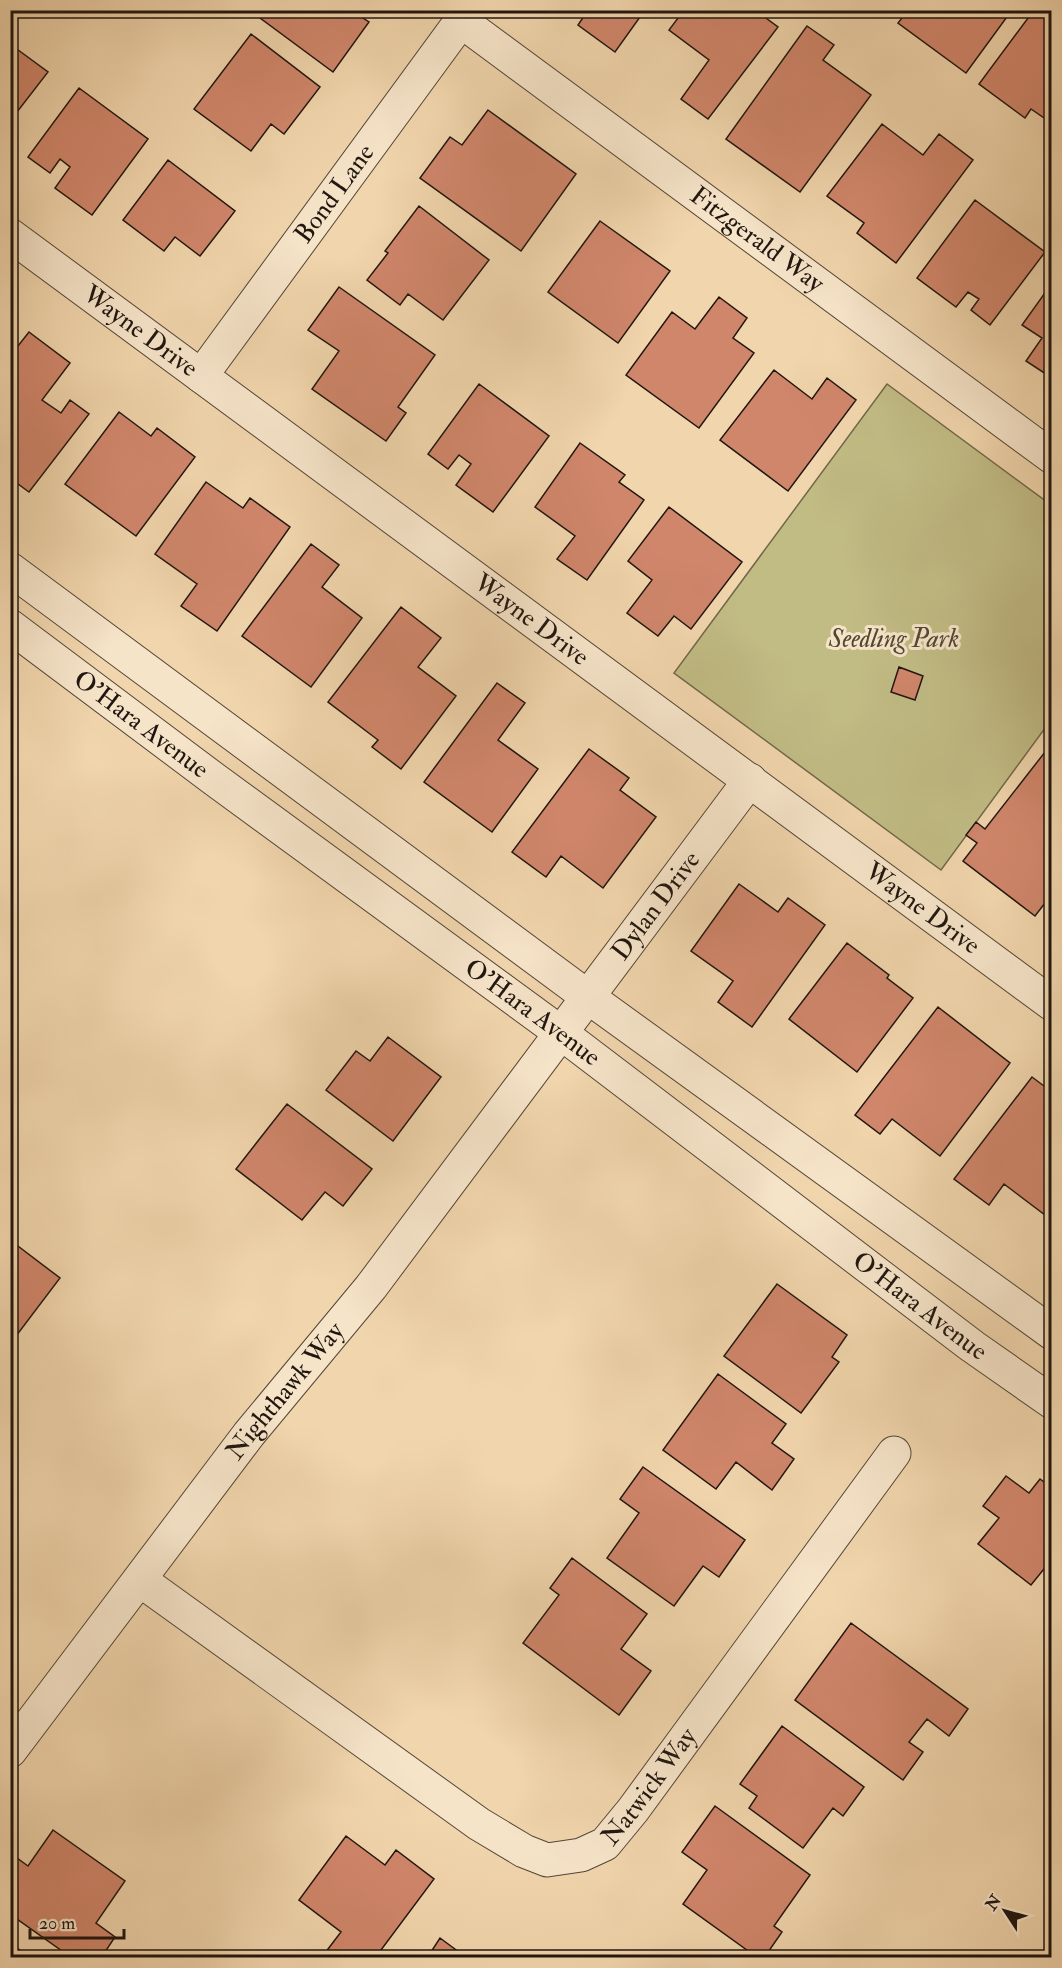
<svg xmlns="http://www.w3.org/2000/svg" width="1062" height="1968" font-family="'IM FELL Double Pica',serif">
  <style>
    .green { fill: #c1bb84; stroke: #70684a; stroke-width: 1.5 }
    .building { fill: #d0866b; stroke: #201610; stroke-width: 1.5 }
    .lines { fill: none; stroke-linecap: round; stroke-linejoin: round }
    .minor-casing { stroke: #544637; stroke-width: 35 }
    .minor { stroke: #f6e4c9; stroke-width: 33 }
    .labels { text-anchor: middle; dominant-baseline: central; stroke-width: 6; stroke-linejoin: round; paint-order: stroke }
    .street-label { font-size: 26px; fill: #201610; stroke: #f6e4c9 }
    .park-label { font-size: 26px; font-style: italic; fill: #504833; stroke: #f6e4c9 }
  </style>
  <rect width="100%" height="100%" fill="#f1d5ac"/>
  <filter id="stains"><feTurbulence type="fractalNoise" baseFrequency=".00333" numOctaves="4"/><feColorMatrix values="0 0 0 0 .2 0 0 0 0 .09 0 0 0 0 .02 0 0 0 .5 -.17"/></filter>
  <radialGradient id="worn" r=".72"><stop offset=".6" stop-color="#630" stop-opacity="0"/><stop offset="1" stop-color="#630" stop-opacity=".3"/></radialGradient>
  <path class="green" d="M887,384l164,121v215l-110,150 -267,-197z"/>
  <path class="building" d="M259,10h109l-5,8 6,4 -36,50 -77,-57z
    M583,10h62l-30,42 -37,-27 8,-12z
    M684,10h71l23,17 -70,92 -27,-20 28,-39 -40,-30z
    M908,10h104l-46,63 -68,-50z
    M1034,10l18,13v91l-5,6 -16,-11 -6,9 -46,-34z
    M807,26l27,19 -11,15 48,35 -71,97 -74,-53z
    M251,34l69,53 -36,47 -13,-10 -20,27 -57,-42z
    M10,44l38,28 -38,49z
    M79,88l69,51 -56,76 -37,-27 15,-21 -10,-8 -10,14 -22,-16z
    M488,110l88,64 -55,77 -101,-73 30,-41 12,8z
    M882,124l41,31 16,-21 34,26 -77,103 -39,-30 7,-10 -37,-27z
    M168,160l67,51 -35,45 -25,-19 -11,14 -41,-31z
    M975,200l70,52 -55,73 -19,-15 8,-11 -11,-7 -12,15 -39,-29z
    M419,206l70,54 -46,60 -35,-26 -8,11 -33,-25 21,-27 -3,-2z
    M600,221l70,50 -52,72 -70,-51z
    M1052,283v95l-26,-17 16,-23 -20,-13z
    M339,287l96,68 -37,52 8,6 -20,28 -74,-52 27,-38 -31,-21z
    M719,297l28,21 -14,20 21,15 -55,75 -73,-53 46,-63 23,17z
    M29,332l41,31 -28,37 19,13 9,-13 19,14 -60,78 -19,-14v-122z
    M774,370l38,29 15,-21 29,22 -68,91 -68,-51z
    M479,384l70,52 -56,76 -37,-27 15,-21 -12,-9 -11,14 -20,-15z
    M119,412l32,24 6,-8 38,29 -59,79 -71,-52z
    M580,443l45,32 -6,7 25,18 -57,80 -30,-21 18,-23 -40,-29z
    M206,482l37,26 7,-10 40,29 -73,104 -36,-25 16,-22 -42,-30z
    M669,507l73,55 -51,67 -17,-13 -16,20 -31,-23 25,-33 -24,-19z
    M311,544l28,21 -17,22 40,31 -51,69 -69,-51z
    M401,607l40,31 -23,29 38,29 -55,73 -29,-22 6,-7 -50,-38z
    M899,667l24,9 -8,24 -24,-8z
    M497,683l28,20 -27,37 40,29 -46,63 -68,-50z
    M589,749l40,29 -9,12 36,27 -53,71 -42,-32 -15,21 -34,-25z
    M1045,752l7,5v137l-17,22 -72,-55 14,-18 -11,-8 10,-13 9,7z
    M739,884l39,28 10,-14 37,27 -73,102 -34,-25 15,-21 -42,-30z
    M847,943l42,32 -2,3 26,20 -56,74 -68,-53z
    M938,1007l72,56 -70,93 -48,-37 -12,15 -25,-19z
    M388,1037l53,40 -48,64 -67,-51 30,-39 14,10z
    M1032,1077l20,15v115l-7,8 -41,-31 -15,21 -35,-26z
    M287,1104l85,65 -29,37 -18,-14 -23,28 -66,-51z
    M10,1240l50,38 -50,66z
    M777,1284l70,51 -15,22 7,5 -38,51 -77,-57z
    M718,1374l68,50 -14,19 22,16 -22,31 -36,-28 -20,27 -53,-39z
    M643,1467l102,73 -26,37 -16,-11 -29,40 -67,-48 32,-45 -19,-14z
    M1006,1476l23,17 11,-14 12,9v71l-21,26 -53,-41 21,-26 -16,-12z
    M572,1558l75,56 -26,35 30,22 -32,44 -96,-72 36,-48 -9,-7z
    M851,1623l117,86 -19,27 -22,-17 -18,23 14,10 -20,28 -108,-80z
    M782,1726l82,61 -21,29 -10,-8 -30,40 -54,-40 8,-12 -17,-12z
    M715,1806l95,69 -36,51 8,6 -18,26h-6l-75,-54 24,-34 -25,-18z
    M53,1830l72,51 -29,42 19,14 -14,21h-29l-62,-44v-47l7,-9 11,8z
    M346,1836l39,29 11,-15 38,29 -59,79h-44l-6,-5 16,-21 -42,-32z
    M440,1938l27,20h-40z
    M10,1943l21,15h-21z"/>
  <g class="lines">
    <defs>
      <g id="minor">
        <path id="s1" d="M461,21l591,436"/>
        <path id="s2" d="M10,235l1042,769"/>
        <path id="s3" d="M201,376l268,-366"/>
        <path d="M10,569l578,428 464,336"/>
        <path id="s4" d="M10,626l204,153 347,254 411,313 80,56"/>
        <path id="s5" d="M140,1580l339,244 45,27 23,9 34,-5 24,-11 28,-34 261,-357"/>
        <path id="s6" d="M10,1751l239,-317 122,-147 379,-507"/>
      </g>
    </defs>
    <use href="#minor" class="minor-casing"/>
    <use href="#minor" class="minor"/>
  </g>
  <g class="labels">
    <g class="street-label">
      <text stroke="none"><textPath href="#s3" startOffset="226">Bond Lane</textPath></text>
      <text stroke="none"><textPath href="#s1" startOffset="368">Fitzgerald Way</textPath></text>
      <text stroke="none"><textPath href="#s2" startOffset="162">Wayne Drive</textPath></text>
      <text stroke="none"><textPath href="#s2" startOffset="648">Wayne Drive</textPath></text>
      <text stroke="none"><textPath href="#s4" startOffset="164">O'Hara Avenue</textPath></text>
      <text stroke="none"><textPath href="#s6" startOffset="1064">Dylan Drive</textPath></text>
      <text stroke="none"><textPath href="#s2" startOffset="1134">Wayne Drive</textPath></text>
      <text stroke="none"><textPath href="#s4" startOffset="650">O'Hara Avenue</textPath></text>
      <text stroke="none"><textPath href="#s4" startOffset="1136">O'Hara Avenue</textPath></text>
      <text stroke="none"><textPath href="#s6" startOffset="453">Nighthawk Way</textPath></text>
      <text stroke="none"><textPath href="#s5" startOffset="628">Natwick Way</textPath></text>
    </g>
    <g class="park-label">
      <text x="894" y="639">Seedling Park</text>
    </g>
  </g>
  <rect width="1062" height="1968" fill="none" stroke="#f1d5ac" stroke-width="36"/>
  <rect x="12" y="12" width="1038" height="1944" fill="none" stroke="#201610" stroke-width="3"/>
  <rect x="18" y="18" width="1026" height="1932" fill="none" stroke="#201610" stroke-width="1.5"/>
  <g transform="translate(1005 1911) rotate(306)" stroke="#f6e4c9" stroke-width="4.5" paint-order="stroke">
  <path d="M0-4.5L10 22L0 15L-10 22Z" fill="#201610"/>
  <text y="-9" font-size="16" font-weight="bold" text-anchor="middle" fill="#201610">N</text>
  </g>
  <path d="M30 1929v9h94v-9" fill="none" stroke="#201610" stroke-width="3"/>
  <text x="39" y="1929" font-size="18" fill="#201610" stroke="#f6e4c9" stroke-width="4.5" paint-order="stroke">20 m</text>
  <rect width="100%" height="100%" filter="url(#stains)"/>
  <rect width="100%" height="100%" fill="url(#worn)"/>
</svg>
